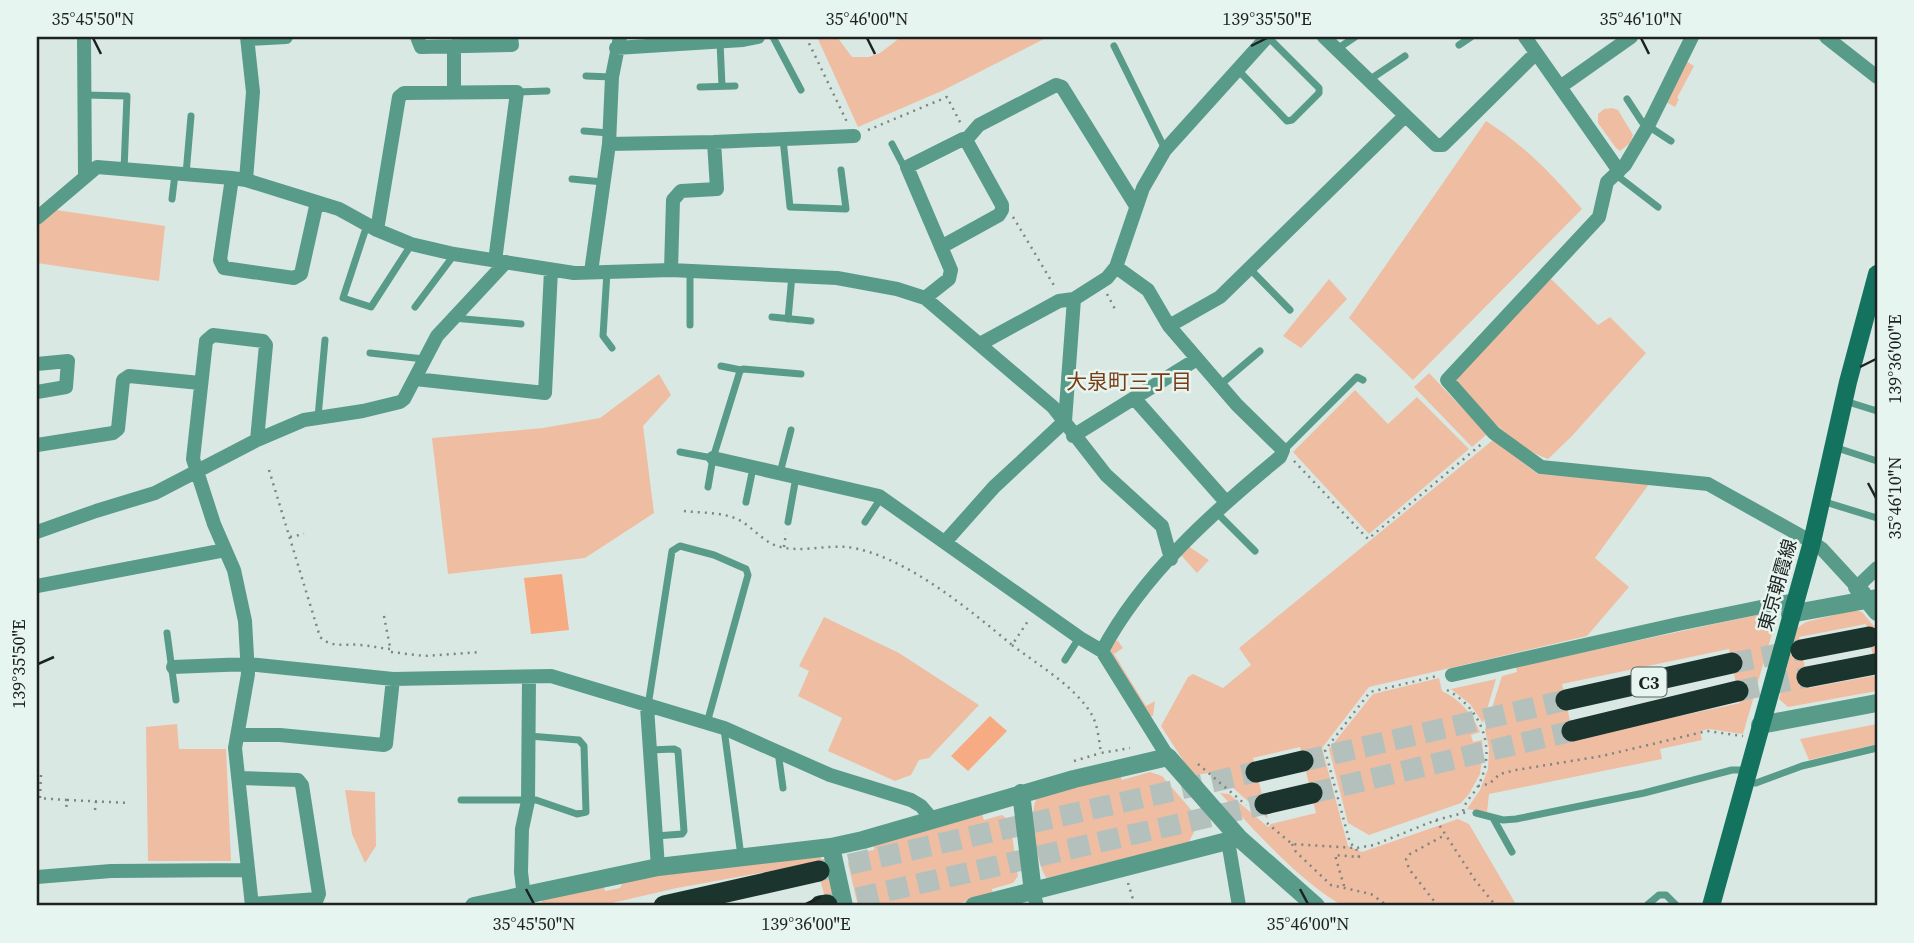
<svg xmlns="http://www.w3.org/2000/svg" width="1914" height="943" font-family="'Source Serif 4','Noto Sans JP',serif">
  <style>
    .green { fill: #efbda2; fill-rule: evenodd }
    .water { fill: #f6ab82 }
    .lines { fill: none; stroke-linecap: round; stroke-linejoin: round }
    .motorway-tunnel { stroke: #b4c0bc; stroke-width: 21; stroke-dasharray: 21 10; stroke-linecap: butt }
    .path { stroke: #7c8582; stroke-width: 2.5; stroke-dasharray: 2 5; stroke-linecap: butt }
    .service { stroke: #599b89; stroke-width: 7 }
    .minor { stroke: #599b89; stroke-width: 14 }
    .tertiary { stroke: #599b89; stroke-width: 18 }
    .secondary { stroke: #14735f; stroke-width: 18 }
    .motorway { stroke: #1b342d; stroke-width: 21 }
    .ticks { fill: none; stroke: #1d2221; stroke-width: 2.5 }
    .labels { text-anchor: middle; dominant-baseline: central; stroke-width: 5; stroke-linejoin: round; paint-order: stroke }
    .shield { fill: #e7f5f0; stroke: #5a615f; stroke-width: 2 }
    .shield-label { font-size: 18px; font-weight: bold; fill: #1d2221 }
    .street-label { font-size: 19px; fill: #1d2221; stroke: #e7f5f0 }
    .neighbourhood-label { font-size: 21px; fill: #7a3c14; stroke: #e7f5f0 }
    .neatline { fill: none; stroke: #1d2221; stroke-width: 2.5 }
    .ticks-label { font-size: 18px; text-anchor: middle; fill: #1d2221 }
  </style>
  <rect width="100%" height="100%" fill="#dae8e3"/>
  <path class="green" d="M817,37h20l15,20h17l11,-4 21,-16h147l-104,53 -86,37z
    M1686,61l8,5 -17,32 2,1 -4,8 -9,-5z
    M1612,108l6,2 15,25 -3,8 -10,8 -4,-3 -18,-25v-9l6,-5z
    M1486,121c39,25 66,53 96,88l-169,171 -64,-62z
    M56,210l109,16 -6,55 -122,-18v-36z
    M1550,278l48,47 12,-8 36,36 -74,83 -24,23c-38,-13 -67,-51 -94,-78z
    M1329,279l18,20 -46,49 -18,-12z
    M1429,373l58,61 -15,13 -58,-60z
    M659,374l12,21 -28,31 11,87 -69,45 -137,16 -16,-136 111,-10 57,-10z
    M1355,390l33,34 29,-27 52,52 -100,85 -76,-82z
    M1493,440l45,34 111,10 -54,74 34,29 -42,49 -218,51 -47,61 26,98 14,6 96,-33 11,5 48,82h-174c-44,-25 -88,-75 -123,-113l9,1 39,33 3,-3 45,-11 -16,-66 -47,11 15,61 -53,-47 -19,3 -8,-7 -27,-42 27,-49 5,-3 30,14 28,-23 -12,-17z
    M1188,546l21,14 -12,13 -17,-19z
    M1854,610l8,2 15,18v61l-89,16 -9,-8 18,-71 9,-6zM1866,624l11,51 -68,13 -10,-51z
    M1770,612l3,18 -30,104 -34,-5 -9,2 2,9 -42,9 2,10 -173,35 -2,18 -20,-3 13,-19 8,-21 1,-21 -4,-18 17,-54 15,-4 -1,-5zM1729,649l11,54 -166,36 -12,-55z
    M824,617l75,36 80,52 -50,53 -10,2 -8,15 -16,6 -67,-30 14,-33 -44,-22 11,-25 -10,-5z
    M1114,640l4,1 5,7 -9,6 32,52 9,-5 -2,15h-3l-41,-64z
    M1439,678l3,13c18,9 29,21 37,39l1,2 -9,3 2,7 9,-2 1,12 -3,22 -11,20 -8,9 -92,32 -21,-12 -19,-74 44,-55z
    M1496,679l-13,44 -13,-19 -19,-15z
    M177,724l2,25h47l5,112h-83l-2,-134z
    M1877,724v20l-68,16 -9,-21z
    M1150,772l12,4 38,44 -11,22 -142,36c-10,-10 -19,-68 -10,-80l83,-24 2,6z
    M345,790l30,2 1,54 -11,17 -13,-29z
    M982,814l2,6 18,-5 8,6 8,55 -5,7 -21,6 1,6 -45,11h-90l-10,-43 8,-10 18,-3v-5z
    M820,857l7,7 10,42h-10l-11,-43 -139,25 -78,18h-61l6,-7 59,-14 2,6 15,-3 4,-8 35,-7z"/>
  <path class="water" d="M562,574l7,56 -38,4 -7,-56z
    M990,716l17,15 -39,40 -17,-15z"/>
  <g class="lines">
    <path class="motorway-tunnel" d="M1732,663l67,-13
      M1738,691l69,-14
      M1303,761l263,-61
      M1312,793l260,-62
      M819,871l437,-99
      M827,905l438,-101"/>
    <path class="path" d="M806,37l41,85
      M868,130l79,-33 14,27
      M1013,217l42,70
      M1107,294l9,17
      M1294,461l74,78 116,-97
      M269,470l51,167c13,12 25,6 41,8 10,1 19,3 29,4
      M684,511c17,2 37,1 53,8 15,7 25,22 40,27 22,7 48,-1 70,1 56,7 123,63 165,98l16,-24
      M290,537l14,-3
      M784,547l2,-14
      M384,616l6,31
      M1012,645c26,20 63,41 80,70 6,11 7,26 9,38l29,-5
      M391,652l33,4 57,-4
      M1447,690c34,18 50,58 32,94 -4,10 -15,17 -16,28
      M1074,761l27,-8
      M1198,764l48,41
      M1478,786l11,-2 11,-10 16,-4 86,-14 105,-25 36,5
      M37,798l30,2 -1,11
      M40,798l1,-24
      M67,800l63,3
      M95,810l1,-9
      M1436,820l39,60 21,26
      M1267,823l25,21 64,4 18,-3 62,-25 31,-8
      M1292,844l4,8 35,33 40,9 17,12
      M1128,883l7,23
      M1344,886l-9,-31 24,2 -3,-9 -6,-5 -25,-93 45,-58 67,-16
      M1438,906l-29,-37 -3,-10 4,-5 35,-19"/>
    <path class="service" d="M773,37l28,53
      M720,42l2,44
      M1459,45l12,-8
      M1114,46l51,103
      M1337,49l18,-12
      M1238,70l49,51 5,-1 27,-27v-5l-51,-51
      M586,76l26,1
      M1369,80l36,-24
      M700,87l35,-1
      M517,92l30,-1
      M85,95l42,1 -3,74
      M1627,99l15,23 29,19
      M584,131l25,2
      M783,139l7,68 56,2 -5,-39
      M892,144l11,21 3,2
      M186,174l5,-58
      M1615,174l43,33
      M572,179l31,3
      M172,199l3,-25
      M367,225l-24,73 28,9 40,-62
      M1249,268l41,42
      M690,271v54
      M607,272l-4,64 9,12
      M415,307l39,-52
      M772,317l39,4
      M453,318l68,6
      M788,319l4,-44
      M370,353l54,6
      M721,366l20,4
      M1220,385l40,-34
      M1845,401l32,10
      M318,417l7,-77
      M1834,447l43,14
      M1284,450l73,-73 6,3
      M680,452l32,6
      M780,473l11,-43
      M708,487l5,-29 27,-87 3,-2 58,5
      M1822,501l55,17
      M746,502l7,-34
      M1216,512l39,39
      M788,522l8,-45
      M865,522l16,-24
      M167,633l9,67
      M1065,660l14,-22
      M648,706l24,-155 8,-5 34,9 32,14 2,6 -41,148
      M724,729l17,127
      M650,750l24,-1 4,2 6,80 -2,3 -26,2
      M781,754l-2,5 4,29
      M1747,783h9l46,-17 75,-18
      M461,800h75l41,14 9,-2 -2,-66 -5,-6 -50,-4
      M1476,813l27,7 13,-1 128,-26 88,-23h14
      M1493,818l19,34
      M1646,906l13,-11h7l11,11"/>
    <path class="minor" d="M84,37l1,140
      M417,37l4,10 91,-2 -1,-8
      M1324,37l112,108h7l93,-92
      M1525,37l94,134
      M1692,37l-44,89 -23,39 -18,17 -8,35 -152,163 47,53 47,34 167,17 104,58 10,7 35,38 20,-19
      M1826,37l51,40
      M248,39l38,-2
      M454,46v47
      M616,48l127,-8 15,-3
      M1560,87l71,-50
      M609,144l105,-2 140,-6
      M232,178l-12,82 4,8 70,10 7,-4 16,-72
      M246,180l7,-88 -6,-55
      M37,218l60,-51 135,11 14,2 93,29 38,21 34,14 43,10 120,19 97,-3 166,8 60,11 28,9 128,109 53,68 56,51 9,33
      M377,230l22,-133 5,-4 113,-1 -22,169
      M941,247l58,-32 3,-5v-5l-36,-65
      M671,270l2,-70 8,-9 36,-2 -3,-47
      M591,272l18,-128 3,-67 8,-40
      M925,298l24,-19 2,-9 -44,-103 56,-28 3,1 13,-15 77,-40 6,2 74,119
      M1169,326l-21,-36 -32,-23 27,-79 22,-38 102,-113
      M980,344l79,-43 15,-2
      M37,364l31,-3 -2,26 -29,5
      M415,379l130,14 6,-123
      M1134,398l92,104
      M1073,436l124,-77
      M37,445l76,-12 5,-4 5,-49 6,-4 71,7
      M713,458l166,38 201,142 22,13 66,106
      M37,532l59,-21 59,-18 102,-53 47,-20 59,-9 37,-9 4,-3 33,-63 69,-74
      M945,542l49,-55 71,-66 9,-122 33,-21 9,-11
      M37,586l188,-36
      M1102,651c41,-77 111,-139 178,-194l3,-7 -46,-45 -68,-79 51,-29 185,-181
      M173,667l75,-3 145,15 158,-3 173,52 106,47 81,25 10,6 12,14
      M1452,675l226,-51 117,-24
      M647,707l11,160
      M239,735h41l104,10 2,-1 7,-65
      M240,778l58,2 4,5 17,109 -2,5 -65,5
      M1228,841l11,65
      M37,877l74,-6 137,-1
      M1033,892l4,14
      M524,897l-3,-25 1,-43 6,-28 1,-123
      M252,906l-17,-158 13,-74 -3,-53 -11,-51 -20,-46 -21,-65 13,-118 7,-6 50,6 3,4 -9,95"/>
    <path class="tertiary" d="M1857,587l20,25
      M1790,614l87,-16
      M1760,725l117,-22
      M1021,793l12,99
      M831,847l13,59
      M474,906l184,-39 173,-20 32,-7 211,-61 94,-22 71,81 77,68
      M974,906l265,-68"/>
    <path class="secondary" d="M1711,906l101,-364 36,-160 29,-108"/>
    <path class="motorway" d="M1801,650l68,-13
      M1807,677l68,-13
      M1566,700l166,-37
      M1572,731l166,-40
      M1256,772l47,-11
      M1265,804l47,-11
      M664,906l155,-35
      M820,906l7,-1"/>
  </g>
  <path class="ticks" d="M93,38l8,16M867,38l8,16M1641,38l8,16M1251,46l16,-8M1860,367l16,-8M1868,483l8,15M38,664l16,-7M526,889l8,15M1300,889l8,15M806,904l15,-7"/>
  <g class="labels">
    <rect class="shield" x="1631.5" y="667.5" width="35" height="29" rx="5"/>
    <g class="shield-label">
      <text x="1649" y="682">C3</text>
    </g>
    <g class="street-label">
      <text transform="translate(1777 585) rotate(-74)">東京朝霞線</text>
    </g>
    <g class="neighbourhood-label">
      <text x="1129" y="381">大泉町三丁目</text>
    </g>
  </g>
  <rect width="1914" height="943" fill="none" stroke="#e7f5f0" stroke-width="77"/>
  <rect x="38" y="38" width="1838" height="866" class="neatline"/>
  <g class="ticks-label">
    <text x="93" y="25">35°45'50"N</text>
    <text x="867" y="25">35°46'00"N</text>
    <text x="1267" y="25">139°35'50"E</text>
    <text x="1641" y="25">35°46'10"N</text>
    <text transform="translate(1895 359) rotate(-90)" y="6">139°36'00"E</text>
    <text transform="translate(1895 498) rotate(-90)" y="6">35°46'10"N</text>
    <text transform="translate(19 664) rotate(-90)" y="6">139°35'50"E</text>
    <text x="534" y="930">35°45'50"N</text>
    <text x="806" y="930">139°36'00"E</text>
    <text x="1308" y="930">35°46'00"N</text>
  </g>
</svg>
